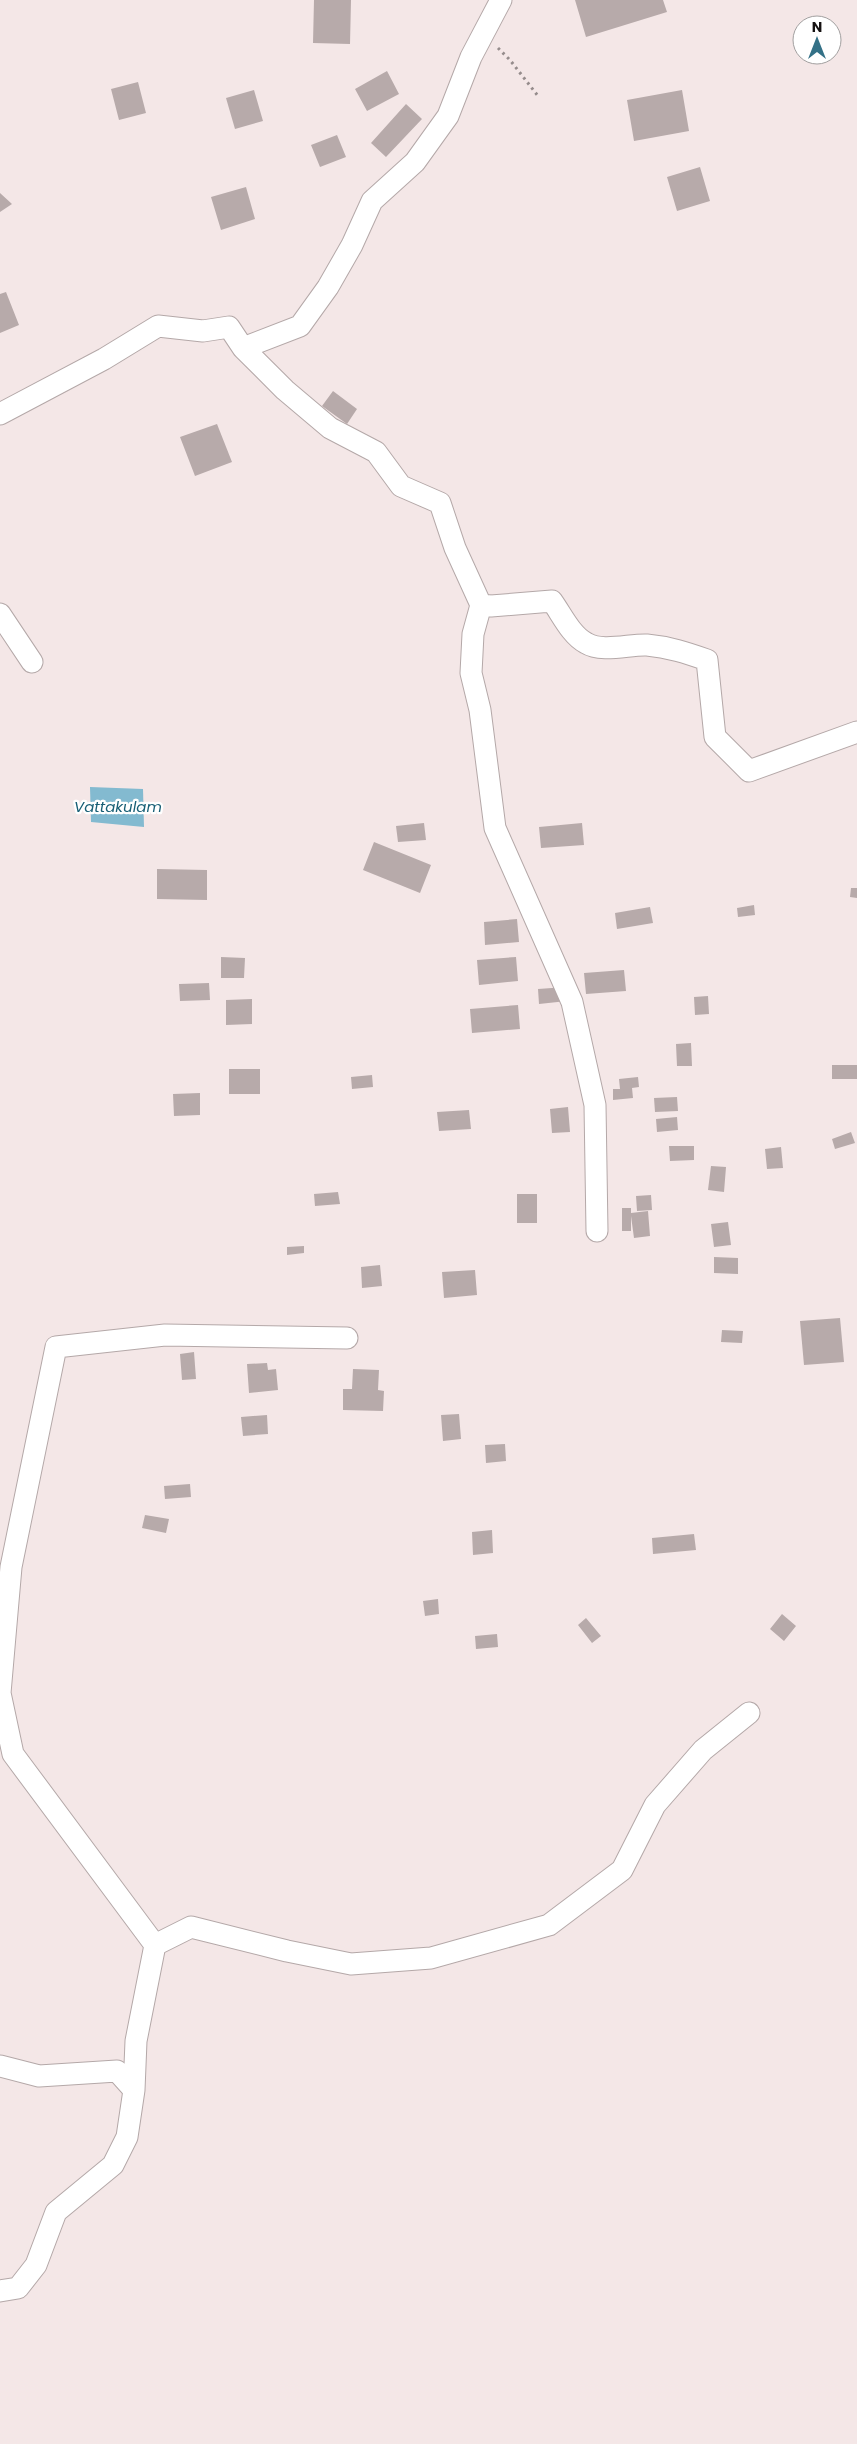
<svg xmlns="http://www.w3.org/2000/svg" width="857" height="2444" font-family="Poppins,sans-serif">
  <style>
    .water { fill: #83bad0 }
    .building { fill: #b7aaaa }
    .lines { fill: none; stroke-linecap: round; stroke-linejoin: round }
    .street-casing { stroke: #b4a8a8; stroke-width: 23 }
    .path { stroke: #958c8c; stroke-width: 3; stroke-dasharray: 2.5 4; stroke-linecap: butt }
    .street { stroke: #fff; stroke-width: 21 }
    .labels { text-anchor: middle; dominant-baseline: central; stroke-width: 4.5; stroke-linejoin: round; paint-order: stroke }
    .water-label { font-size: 15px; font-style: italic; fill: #175e75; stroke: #fff }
  </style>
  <rect width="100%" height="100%" fill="#f4e7e7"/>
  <path class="water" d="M90,787l53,2 1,38 -53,-5z"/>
  <path class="building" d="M314,0h37l-1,44 -37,-1z
    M575,0h88l4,12 -81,25z
    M387,71l12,23 -32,17 -12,-22z
    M138,82l8,31 -27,7 -8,-31z
    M254,90l9,31 -28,8 -9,-31z
    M682,90l7,41 -55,10 -7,-41z
    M406,104l16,15 -36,38 -15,-14z
    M337,135l9,22 -26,10 -9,-22z
    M700,167l10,34 -33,10 -10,-34z
    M246,187l9,32 -34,11 -10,-33z
    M0,193l12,11 -12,8z
    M6,292l13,33 -19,8v-39z
    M333,391l24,18 -10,15 -25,-18z
    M217,424l15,38 -37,14 -15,-39z
    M424,823l2,17 -28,2 -2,-16z
    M582,823l2,22 -43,3 -2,-21z
    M374,842l57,23 -11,28 -57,-23z
    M157,869l50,1v30l-50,-1z
    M851,888h6v10l-7,-1z
    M754,905l1,10 -17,2 -1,-9z
    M650,907l3,16 -36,6 -2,-16z
    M517,919l2,23 -34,3 -1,-23z
    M221,957l24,1 -1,20h-23z
    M516,957l2,24 -39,4 -2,-25z
    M624,970l2,21 -40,3 -2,-21z
    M209,983l1,17 -30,1 -1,-17z
    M566,987l1,14 -28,3 -1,-15z
    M708,996l1,18 -14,1 -1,-18z
    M252,999v25l-26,1v-25z
    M518,1005l2,24 -48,4 -2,-24z
    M691,1043l1,23h-15l-1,-22z
    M832,1065h25v14h-25z
    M229,1069h31v25h-31z
    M372,1075l1,12 -21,2 -1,-12z
    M638,1077l1,10 -7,1 1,10 -20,2v-11h7l-1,-10z
    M200,1093v22l-26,1 -1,-22z
    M677,1097l1,14 -23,1 -1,-14z
    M568,1107l2,25 -18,1 -2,-24z
    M469,1110l2,19 -32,2 -2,-19z
    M677,1117l1,13 -21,2 -1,-13z
    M851,1132l4,11 -20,6 -3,-10z
    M669,1146h25v14l-24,1z
    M781,1147l2,21 -16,1 -2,-20z
    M711,1166l15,1 -2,25 -16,-2z
    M338,1192l2,12 -25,2 -1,-12z
    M517,1194h20v29h-20z
    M651,1195l1,15 -15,1 -1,-15z
    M622,1208h9v5l17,-2 2,25 -16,2 -3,-22v15h-9z
    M728,1222l3,23 -17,2 -3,-23z
    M304,1246v7l-17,2v-8z
    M714,1257l24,1v16l-24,-1z
    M380,1265l2,21 -20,2 -1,-21z
    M475,1270l2,25 -33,3 -2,-26z
    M840,1318l4,44 -40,3 -4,-44z
    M722,1330l21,1 -1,12 -21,-1z
    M194,1352l2,27 -14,1 -2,-26z
    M267,1363l1,7 8,-1 2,21 -29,3 -2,-29z
    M353,1369l26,1 -1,20 6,1 -1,20 -40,-1v-21h9z
    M459,1414l2,25 -18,2 -2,-26z
    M267,1415l1,19 -25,2 -2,-19z
    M505,1444l1,17 -20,2 -1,-18z
    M190,1484l1,13 -26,2 -1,-13z
    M145,1515l24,4 -3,14 -24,-5z
    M492,1530l1,23 -20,2 -1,-23z
    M694,1534l2,16 -43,4 -1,-16z
    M438,1599l1,15 -14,2 -2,-15z
    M782,1614l14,12 -12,15 -14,-12z
    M586,1618l15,18 -9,7 -14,-18z
    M497,1634l1,13 -22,2 -1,-13z"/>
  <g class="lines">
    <defs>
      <path id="street" d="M243,348l57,-22 28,-39 24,-42 20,-44 43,-39 33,-46 23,-59 30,-57
        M0,414l104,-55 54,-33 45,5 26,-4 14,21 42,42 45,38 46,24 25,34 39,17 15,45 26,57 -8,29 -2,39 9,37 15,118 77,174 23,103 2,126
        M481,605l10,1 61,-5c10,14 19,34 34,42 16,10 44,1 61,2 22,2 40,8 60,15l8,77 34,34 108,-39
        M0,614l32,48
        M155,1945l-142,-191 -13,-61 11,-126 45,-220 109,-12 182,3
        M0,2066l39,10 78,-5 17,19 -7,47 -14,28 -57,47 -20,53 -18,23 -18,3
        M134,2090l2,-49 19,-96 36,-18 96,24 64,13 80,-6 118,-33 73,-55 33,-65 48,-55 46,-37"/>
    </defs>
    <use href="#street" class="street-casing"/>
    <path class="path" d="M498,48l12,12 28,36"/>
    <use href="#street" class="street"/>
  </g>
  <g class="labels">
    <g class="water-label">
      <text x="118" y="806">Vattakulam</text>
    </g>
  </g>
  <g transform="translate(817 40)"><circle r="24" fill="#ffffff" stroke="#a2a0a0"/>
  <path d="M0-4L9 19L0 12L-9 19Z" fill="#347187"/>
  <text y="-8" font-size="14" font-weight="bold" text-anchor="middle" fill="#161212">N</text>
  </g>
</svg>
